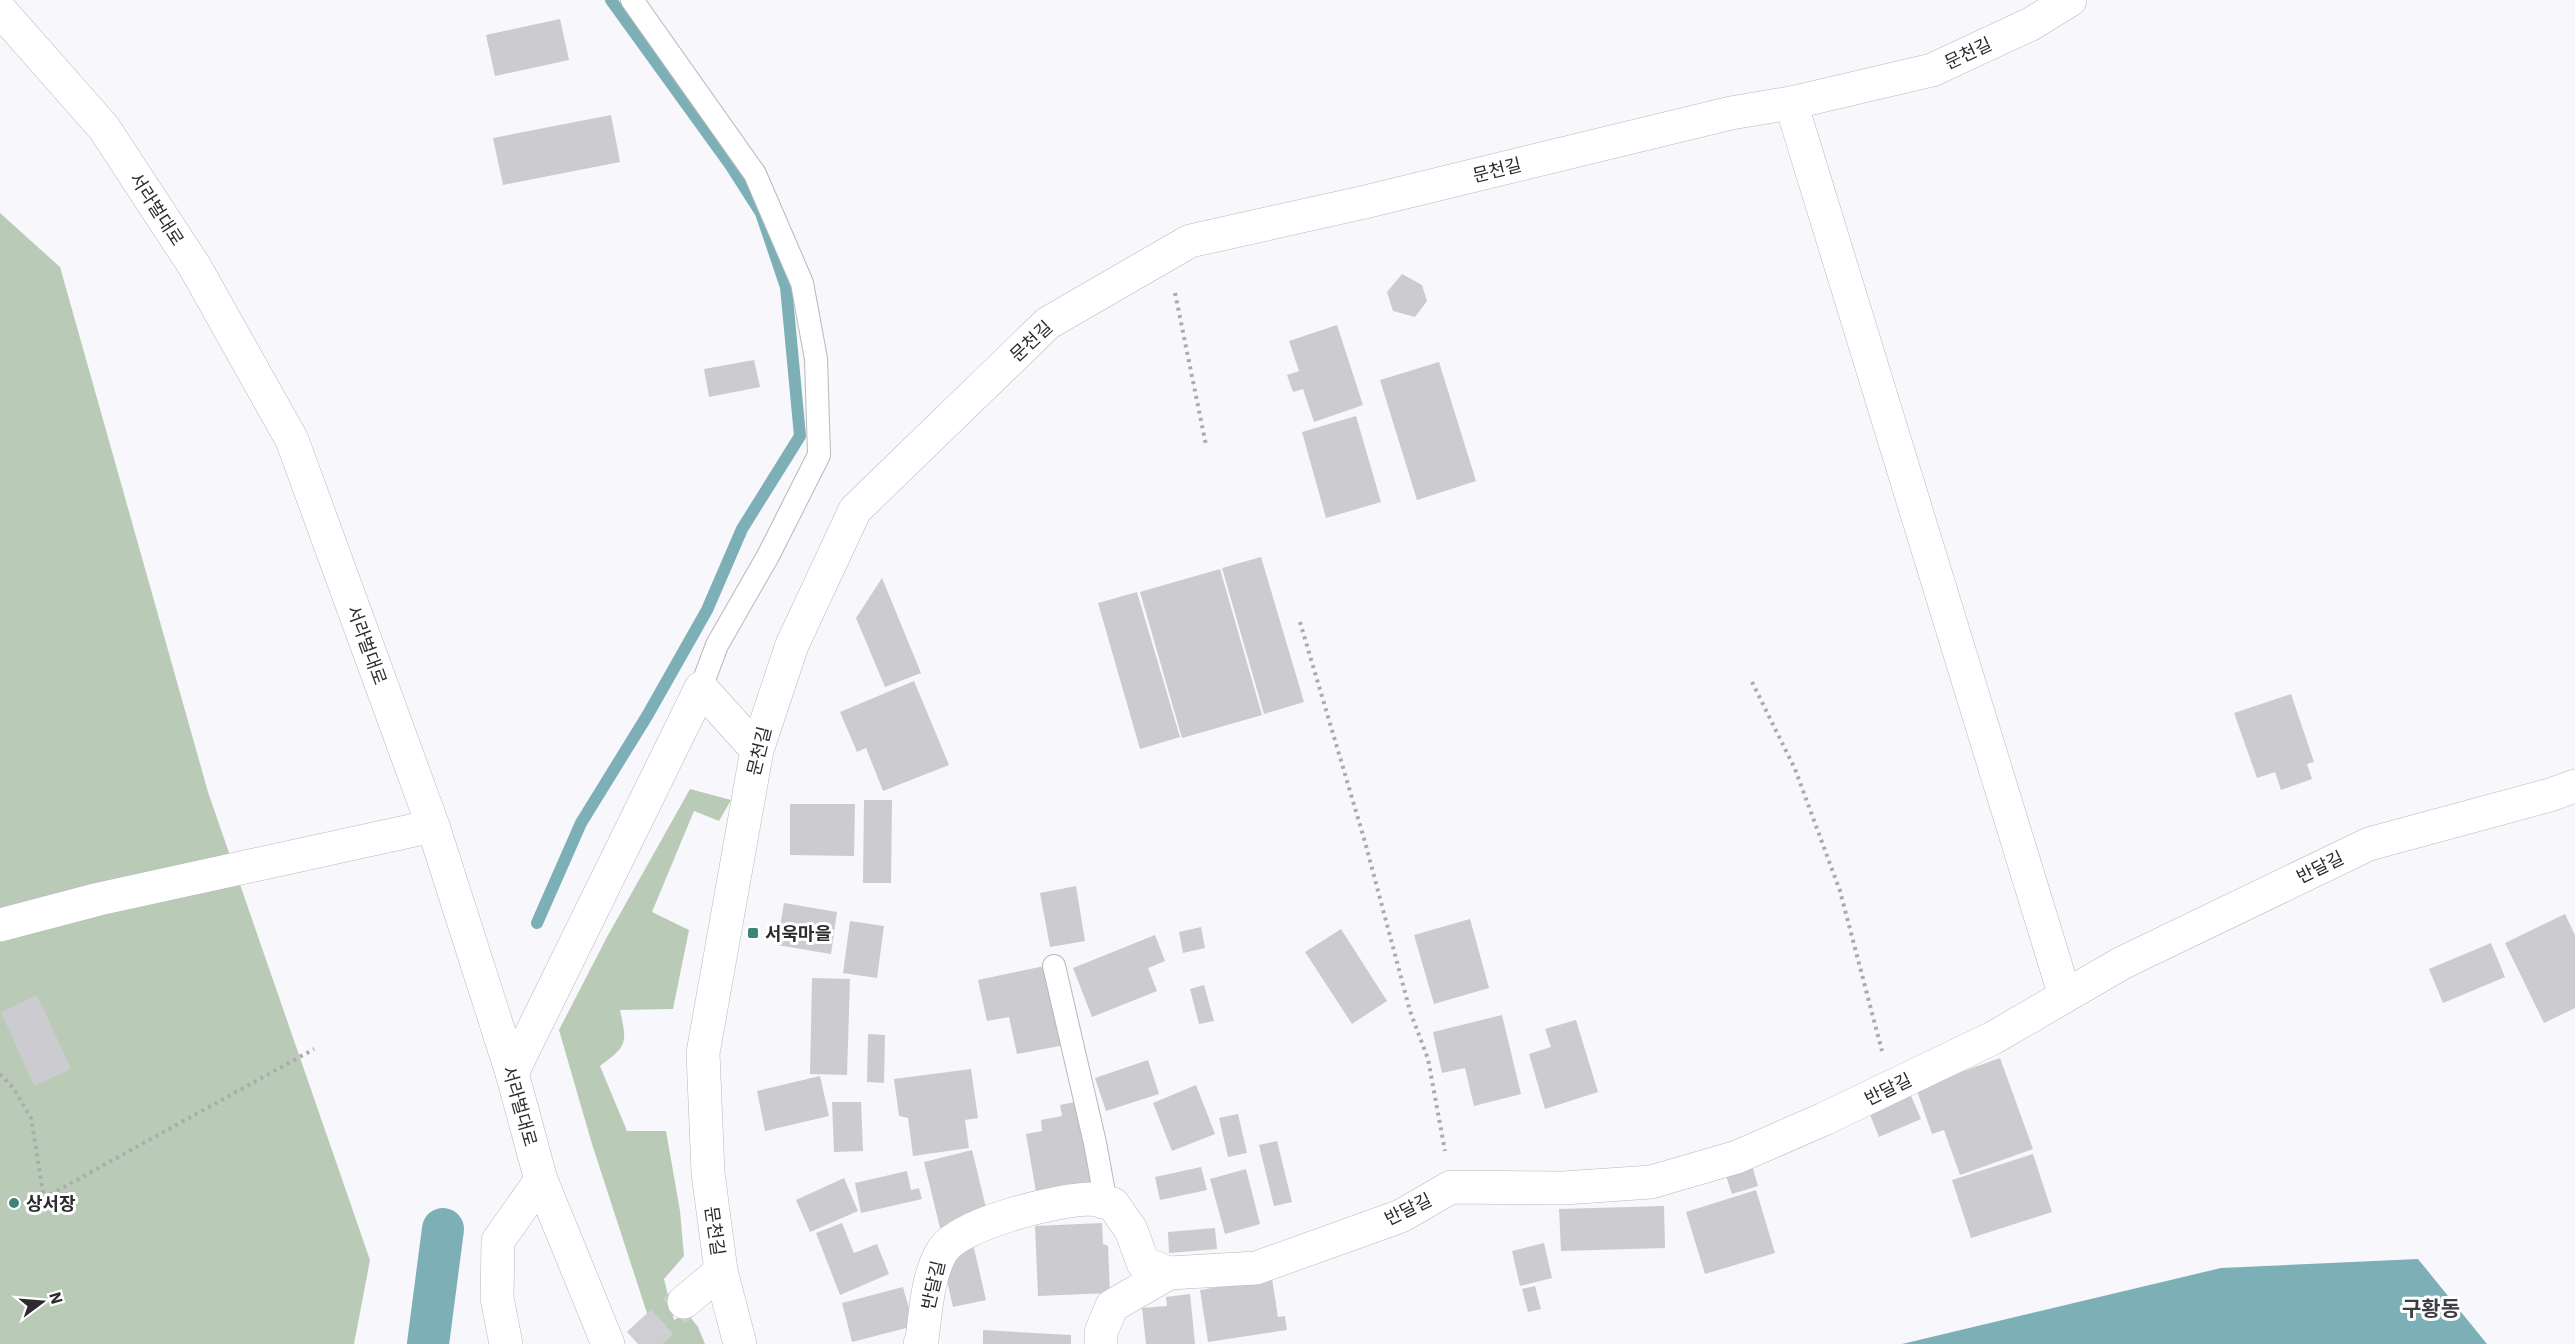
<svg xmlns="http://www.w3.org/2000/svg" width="2575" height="1344" font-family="'IBM Plex Sans','Noto Sans KR',sans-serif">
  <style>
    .green { fill: #b9cbb6 }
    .water { fill: #7dafb7 }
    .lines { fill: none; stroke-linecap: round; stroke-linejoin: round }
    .stream { stroke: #7dafb7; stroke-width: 12 }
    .canal { stroke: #7dafb7; stroke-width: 42 }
    .building { fill: #cbcbd0 }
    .minor-tunnel { stroke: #ceced3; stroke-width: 33; stroke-dasharray: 33 16; stroke-linecap: butt }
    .service-casing { stroke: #b8b8bc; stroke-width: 24 }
    .minor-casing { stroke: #b8b8bc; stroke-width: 34 }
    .tertiary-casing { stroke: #b8b8bc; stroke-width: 34 }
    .path { stroke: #ababaf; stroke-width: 4; stroke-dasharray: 3 4.5; stroke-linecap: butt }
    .service { stroke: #fff; stroke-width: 22 }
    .minor { stroke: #fff; stroke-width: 33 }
    .tertiary { stroke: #fff; stroke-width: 33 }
    .poi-dot { fill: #3d8379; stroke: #fff; stroke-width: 2 }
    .labels { text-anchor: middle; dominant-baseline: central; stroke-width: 6; stroke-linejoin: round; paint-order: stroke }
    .street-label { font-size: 18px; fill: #2c2c2e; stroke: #fff }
    .poi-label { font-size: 18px; font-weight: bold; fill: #2c2c2e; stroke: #fff; text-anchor: start }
    .quarter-label { font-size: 21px; font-weight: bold; fill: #3d3e41; stroke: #fff }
  </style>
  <rect width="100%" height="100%" fill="#f7f7fc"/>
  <path class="green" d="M0,213l60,54 148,525 162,468 -16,84h-354z
    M690,789l41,11 -12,21 -25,-10 -42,101 37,18 -16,79 -53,1c7,33 8,36 -20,56l27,65h39l14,80 4,45 -20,23 10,41 13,-7 11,14 7,17h-48l-65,-200 -33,-114 48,-93z"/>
  <path class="water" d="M2418,1259l69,85h-585l319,-76z"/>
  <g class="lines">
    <path class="stream" d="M537,923l44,-100 66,-107 60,-106 35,-81 58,-93 -14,-149 -25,-74 -30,-47 -120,-166"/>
    <path class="canal" d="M428,1344l15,-115"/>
  </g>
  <path class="building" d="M560,19l9,41 -74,16 -9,-41z
    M611,115l9,47 -117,23 -10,-47z
    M1402,274l20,11 5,16 -12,16 -22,-6 -6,-19z
    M1337,325l26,80 -49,17 -11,-33 -10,3 -6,-17 12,-4 -10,-30z
    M754,360l6,27 -51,10 -5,-28z
    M1439,362l37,119 -59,19 -37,-120z
    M1356,416l25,86 -55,16 -24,-86z
    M1261,557l43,145 -40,12 -42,-146z
    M1220,569l42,146 -80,23 -42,-146z
    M882,578l39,95 -36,14 -29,-69z
    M1137,592l43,145 -40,12 -42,-146z
    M914,681l35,84 -66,26 -17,-43 -9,4 -17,-40z
    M2291,694l23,68 -7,2 5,15 -31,11 -6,-18 -18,6 -23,-65z
    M864,800h28l-1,83h-28z
    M790,804h65l-1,52 -64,-1z
    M1076,886l9,55 -35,6 -10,-54z
    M784,903l53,9 -6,42 -54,-9z
    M2565,914l10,21v73l-31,15 -39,-80z
    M1470,919l19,69 -55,16 -20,-69z
    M850,921l34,5 -7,52 -34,-5z
    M1201,927l4,21 -22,5 -4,-21z
    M1341,929l46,72 -35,23 -47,-72z
    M1155,935l10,26 -17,7 9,23 -65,26 -19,-49z
    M2491,943l14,34 -62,26 -14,-34z
    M1049,965l16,80 -48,9 -8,-37 -22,4 -9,-41z
    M812,978l38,1 -3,96 -37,-1z
    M1204,985l10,36 -15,3 -9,-35z
    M37,995l34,74 -37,17 -33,-74z
    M1502,1015l19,79 -47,12 -9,-38 -23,5 -9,-41z
    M1576,1020l22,72 -53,17 -16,-55 22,-7 -6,-18z
    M868,1034l17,1 -1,48 -17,-1z
    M2000,1058l33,91 -73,26 -16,-45 -12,4 -16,-46z
    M1148,1060l11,34 -53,17 -11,-33z
    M971,1069l7,49 -13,2 4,28 -56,8 -5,-38 -9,-2 -5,-37z
    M820,1076l9,40 -64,15 -8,-40z
    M1196,1085l19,49 -43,17 -19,-48z
    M1909,1091l12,28 -42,18 -11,-27z
    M1084,1100l15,81 -63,11 -10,-58 16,-3 -1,-11 21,-4 -2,-11z
    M832,1102h29l2,49 -29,1z
    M1238,1114l9,39 -19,4 -9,-39z
    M1277,1141l15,61 -18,4 -15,-61z
    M972,1150l16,66 -48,12 -16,-66z
    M2033,1154l19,58 -81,26 -19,-58z
    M1751,1162l7,24 -26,8 -8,-24z
    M1201,1167l6,23 -47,10 -5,-23z
    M1246,1169l14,55 -35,10 -15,-55z
    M907,1171l4,19 8,-2 3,11 -61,14 -6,-30z
    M844,1178l14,33 -48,21 -14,-32z
    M1756,1190l19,63 -70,21 -19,-62z
    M1664,1206l1,42 -104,3 -2,-42z
    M842,1223l12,30 23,-9 12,30 -49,21 -24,-62z
    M1102,1223l1,21 5,2 2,47 -72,3 -3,-70z
    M1215,1228l2,21 -48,4 -1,-21z
    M1544,1243l8,35 -32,8 -8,-35z
    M974,1248l12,52 -33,7 -12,-52z
    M1272,1278l6,39 7,-1 2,14 -79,12 -8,-52z
    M1535,1286l6,23 -13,3 -6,-23z
    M903,1287l11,39 -62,16 -10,-39z
    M1190,1294l5,50h-49l-4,-36 25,-2 -1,-9z
    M983,1330l88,5v9h-88z"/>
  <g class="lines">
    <path class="minor-tunnel" d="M638,1344l46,-42"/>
    <defs>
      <path id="service" d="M632,0l123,174 47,109 14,76 3,96 -51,101 -51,89 -16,43
        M1054,966l41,177 11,60"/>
      <path id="minor" d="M1791,103l274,893
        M0,925l99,-26 334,-73
        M512,1073l189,-385 56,62
        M684,1302l37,-31
        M506,1344l-9,-46 1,-57 43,-61
        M920,1344l2,-5c4,-29 5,-60 19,-86 14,-29 118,-54 150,-54 7,1 15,4 22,5l18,26 12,33 26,10
        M1101,1344v-12l11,-26 57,-33 87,-5 145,-52 50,-29 113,1 87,-6 86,-25 87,-38 169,-81 129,-75 247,-119 181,-49 25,-9"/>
      <path id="tertiary" d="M0,10l104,118 91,139 97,173 141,386 79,247 29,107 67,164
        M740,1344l-19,-73 -13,-98 -5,-120 54,-303 35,-105 63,-135 193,-187 142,-82 175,-39 366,-89 60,-10 141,-33 99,-46 39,-24"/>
    </defs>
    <use href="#service" class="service-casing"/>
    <use href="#minor" class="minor-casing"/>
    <use href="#tertiary" class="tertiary-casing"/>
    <path class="path" d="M1175,293l31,152
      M1300,622l65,220 45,169 18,48 17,92
      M1752,682l43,87 45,122 42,160
      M0,1074l14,15 17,29 13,80 270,-149"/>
    <use href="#service" class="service"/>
    <use href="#minor" class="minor"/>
    <use href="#tertiary" class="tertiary"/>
  </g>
  <g class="poi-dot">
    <rect x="747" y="927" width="12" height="12" rx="3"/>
    <circle cx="14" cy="1203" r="6"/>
  </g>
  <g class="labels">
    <g class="street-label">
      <text transform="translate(1968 53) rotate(-25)">문천길</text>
      <text transform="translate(1497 170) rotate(-14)">문천길</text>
      <text transform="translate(157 209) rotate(57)">서라벌대로</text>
      <text transform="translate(1031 341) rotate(-43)">문천길</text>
      <text transform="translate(367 645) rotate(70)">서라벌대로</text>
      <text transform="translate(759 751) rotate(-76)">문천길</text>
      <text transform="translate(2320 867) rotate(-26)">반달길</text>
      <text transform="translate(1888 1089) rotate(-26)">반달길</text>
      <text transform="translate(520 1106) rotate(74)">서라벌대로</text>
      <text transform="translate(1408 1209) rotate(-26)">반달길</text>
      <text transform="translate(715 1231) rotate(82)">문천길</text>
      <text transform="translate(933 1285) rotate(-77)">반달길</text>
    </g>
    <g class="poi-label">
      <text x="765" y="933">서욱마을</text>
      <text x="26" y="1203">상서장</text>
    </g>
    <g class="quarter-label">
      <text x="2431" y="1308">구황동</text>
    </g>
  </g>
  <g transform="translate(42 1302) rotate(74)" stroke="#ffffff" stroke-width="4.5" paint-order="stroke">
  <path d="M0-4.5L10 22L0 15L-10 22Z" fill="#2c2c2e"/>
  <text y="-9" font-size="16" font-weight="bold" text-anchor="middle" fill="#2c2c2e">N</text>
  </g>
</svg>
